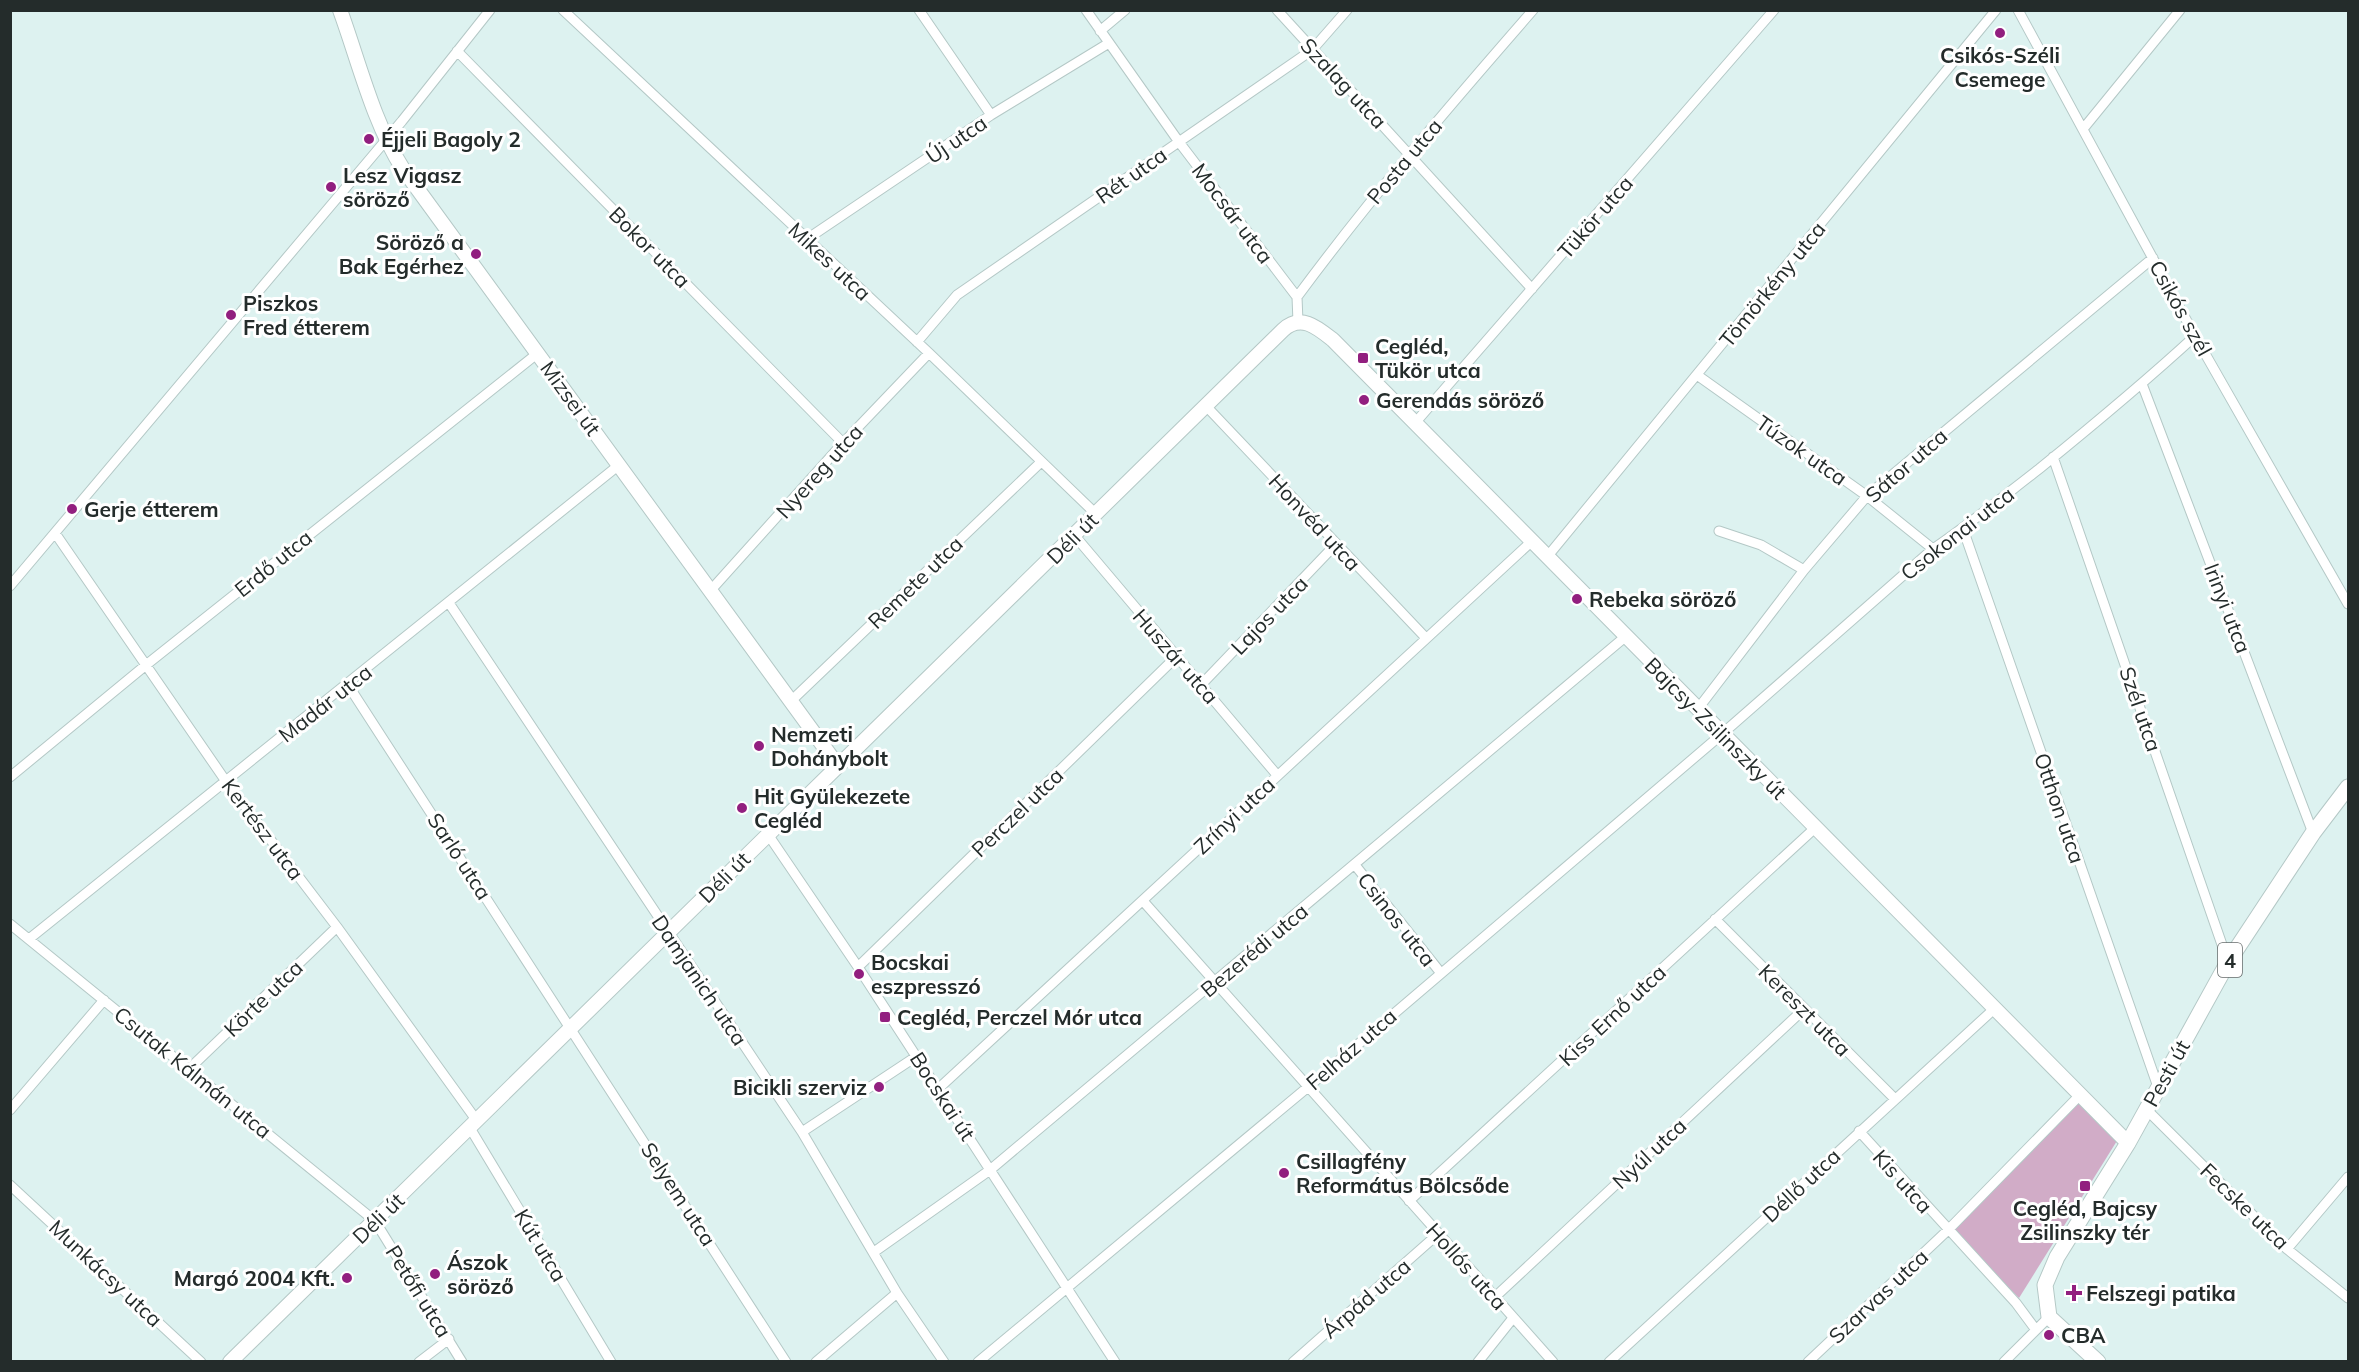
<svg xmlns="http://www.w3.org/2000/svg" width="2359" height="1372" font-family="Mulish,sans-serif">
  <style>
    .green { fill: #d1acc7 }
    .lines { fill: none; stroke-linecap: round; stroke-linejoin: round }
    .street-casing { stroke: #b4c8c6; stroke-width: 11 }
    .secondary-casing { stroke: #b4c8c6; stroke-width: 16 }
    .primary-casing { stroke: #b4c8c6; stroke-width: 17 }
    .street { stroke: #fff; stroke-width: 9 }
    .secondary { stroke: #fff; stroke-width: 14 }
    .primary { stroke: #fff; stroke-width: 15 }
    .poi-dot { fill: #921f7f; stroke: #fff; stroke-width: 2 }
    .labels { text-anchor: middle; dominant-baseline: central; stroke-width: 6; stroke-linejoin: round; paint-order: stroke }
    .shield { fill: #fff; stroke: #666b6b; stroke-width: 1.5 }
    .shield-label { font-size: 20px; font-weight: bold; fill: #242c2b }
    .poi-label { font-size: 21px; font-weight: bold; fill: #242c2b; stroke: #fff; text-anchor: start }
    .street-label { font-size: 21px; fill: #242c2b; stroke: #fff }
  </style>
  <rect width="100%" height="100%" fill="#ddf2f0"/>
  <path class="green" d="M2080,1095l40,41 -101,162 -66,-67z"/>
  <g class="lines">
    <defs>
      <path id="street" d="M563,10l366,343 167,161
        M919,10l72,105
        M1086,10l93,132 118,155
        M1277,10l255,279
        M2018,10l177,326 153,268
        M1100,31l25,-21
        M457,51l386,392
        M2083,129l97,-119
        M807,239l184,-124 118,-72
        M1298,322l-1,-25c74,-100 154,-193 236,-287
        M917,342l40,-47 355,-245 35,-40
        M1697,375l170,121 66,53
        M2142,384l171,449
        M1206,406l219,231
        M1415,423l359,-413
        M2053,457l175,505
        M1963,529l195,558
        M1719,531l42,14 43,25
        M55,533l170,247 112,147 140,194
        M1075,536l202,239
        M1547,557l449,-547
        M10,586l392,-465 88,-111
        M711,590l132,-147 86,-90
        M449,603l353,529 95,161 47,69
        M348,685l438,677
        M1201,685l135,-141
        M790,702l250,-239
        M1697,710l107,-140 63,-74 286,-238
        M10,777l136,-112 392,-312
        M767,833l91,134 257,395
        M1355,865l85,107
        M1143,901l410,461
        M1715,919l180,180
        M10,924l365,297 87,141
        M29,939l590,-474
        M858,967l318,-310
        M190,1068l147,-141
        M938,1089l593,-547
        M2146,1109l141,140 61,49
        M10,1110l94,-110
        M470,1128l141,234
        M1859,1131l157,172 20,27
        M802,1132l115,-76
        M10,1185l191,177
        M1409,1201l406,-373
        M2287,1249l61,-72
        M874,1252l116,-82 635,-533
        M1495,1297l308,-287
        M419,1362l30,-23
        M816,1362l81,-69
        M978,1362l330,-275 414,-353 211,-185c37,-25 71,-53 106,-80 53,-43 106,-87 156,-133
        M1293,1362l145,-128
        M1478,1362l35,-44
        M1609,1362l385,-353
        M1808,1362l140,-132 132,-135
        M2004,1362l45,-45"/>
      <path id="secondary" d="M340,10c19,52 33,112 63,159l435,597
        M230,1362l1053,-1032c18,-17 35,-2 50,10l795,803"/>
      <path id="primary" d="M2098,1362l-49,-45 -4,-32 12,-28 71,-114 100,-181 85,-129 35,-46"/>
    </defs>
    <use href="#street" class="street-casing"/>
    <use href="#secondary" class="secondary-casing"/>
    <use href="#primary" class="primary-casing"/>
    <use href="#street" class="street"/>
    <use href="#secondary" class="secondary"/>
    <use href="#primary" class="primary"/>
  </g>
  <g class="poi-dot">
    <circle cx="2000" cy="33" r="6"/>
    <circle cx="369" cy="139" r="6"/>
    <circle cx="331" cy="187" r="6"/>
    <circle cx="476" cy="254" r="6"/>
    <circle cx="231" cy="315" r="6"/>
    <rect x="1357" y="352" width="12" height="12" rx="3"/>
    <circle cx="1364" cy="400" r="6"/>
    <circle cx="72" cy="509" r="6"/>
    <circle cx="1577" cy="599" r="6"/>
    <circle cx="759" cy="746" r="6"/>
    <circle cx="742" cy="808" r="6"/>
    <circle cx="859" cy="974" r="6"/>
    <rect x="879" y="1011" width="12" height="12" rx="3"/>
    <circle cx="879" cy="1087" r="6"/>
    <circle cx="1284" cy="1173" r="6"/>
    <rect x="2079" y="1180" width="12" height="12" rx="3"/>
    <circle cx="435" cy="1274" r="6"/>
    <circle cx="347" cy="1278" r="6"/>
    <path d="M2071 1284h6v6h6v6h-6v6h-6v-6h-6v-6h6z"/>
    <circle cx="2049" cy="1335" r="6"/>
  </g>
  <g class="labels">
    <rect class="shield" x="2218" y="943" width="24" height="34" rx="4.5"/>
    <g class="shield-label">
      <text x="2230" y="960">4</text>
    </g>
    <g class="poi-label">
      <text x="2000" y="55" text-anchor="middle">Csikós-Széli<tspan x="2000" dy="24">Csemege</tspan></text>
      <text x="381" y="139">Éjjeli Bagoly 2</text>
      <text x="343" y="175">Lesz Vigasz<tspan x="343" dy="24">söröző</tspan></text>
      <text x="464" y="242" text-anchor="end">Söröző a<tspan x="464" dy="24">Bak Egérhez</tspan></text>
      <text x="243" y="303">Piszkos<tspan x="243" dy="24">Fred étterem</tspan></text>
      <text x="1375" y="346">Cegléd,<tspan x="1375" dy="24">Tükör utca</tspan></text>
      <text x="1376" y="400">Gerendás söröző</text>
      <text x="84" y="509">Gerje étterem</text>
      <text x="1589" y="599">Rebeka söröző</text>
      <text x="771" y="734">Nemzeti<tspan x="771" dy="24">Dohánybolt</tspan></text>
      <text x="754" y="796">Hit Gyülekezete<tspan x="754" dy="24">Cegléd</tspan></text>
      <text x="871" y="962">Bocskai<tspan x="871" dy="24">eszpresszó</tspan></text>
      <text x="897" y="1017">Cegléd, Perczel Mór utca</text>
      <text x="867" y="1087" text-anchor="end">Bicikli szerviz</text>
      <text x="1296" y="1161">Csillagfény<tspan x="1296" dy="24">Református Bölcsőde</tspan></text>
      <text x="2085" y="1208" text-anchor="middle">Cegléd, Bajcsy<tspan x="2085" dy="24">Zsilinszky tér</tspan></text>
      <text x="447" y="1262">Ászok<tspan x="447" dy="24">söröző</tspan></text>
      <text x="335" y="1278" text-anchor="end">Margó 2004 Kft.</text>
      <text x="2086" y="1293">Felszegi patika</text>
      <text x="2061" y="1335">CBA</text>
    </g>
    <g class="street-label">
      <text transform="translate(1344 83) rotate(47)">Szalag utca</text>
      <text transform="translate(956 139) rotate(-34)">Új utca</text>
      <text transform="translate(1404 161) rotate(-50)">Posta utca</text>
      <text transform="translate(1131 175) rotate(-35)">Rét utca</text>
      <text transform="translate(1233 213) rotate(53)">Mocsár utca</text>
      <text transform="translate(1595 217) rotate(-49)">Tükör utca</text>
      <text transform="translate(650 247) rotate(45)">Bokor utca</text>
      <text transform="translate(830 261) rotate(43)">Mikes utca</text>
      <text transform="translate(1772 284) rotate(-51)">Tömörkény utca</text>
      <text transform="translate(2181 308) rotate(61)">Csikós szél</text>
      <text transform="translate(571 398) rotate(54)">Mizsei út</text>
      <text transform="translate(1802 450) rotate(35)">Túzok utca</text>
      <text transform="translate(1906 465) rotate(-41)">Sátor utca</text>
      <text transform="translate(819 471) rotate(-48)">Nyereg utca</text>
      <text transform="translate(1315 522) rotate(47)">Honvéd utca</text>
      <text transform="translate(1957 533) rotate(-38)">Csokonai utca</text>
      <text transform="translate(1072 538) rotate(-45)">Déli út</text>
      <text transform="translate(273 563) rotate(-39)">Erdő utca</text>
      <text transform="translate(915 582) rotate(-44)">Remete utca</text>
      <text transform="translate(2228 608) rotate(69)">Irinyi utca</text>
      <text transform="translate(1269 615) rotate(-46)">Lajos utca</text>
      <text transform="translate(1176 656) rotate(49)">Huszár utca</text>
      <text transform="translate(325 703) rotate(-38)">Madár utca</text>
      <text transform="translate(2141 709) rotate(71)">Szél utca</text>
      <text transform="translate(1716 728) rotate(45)">Bajcsy-Zsilinszky út</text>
      <text transform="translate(2060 808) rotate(71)">Otthon utca</text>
      <text transform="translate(1017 812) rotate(-44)">Perczel utca</text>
      <text transform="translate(1234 815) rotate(-43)">Zrínyi utca</text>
      <text transform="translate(263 829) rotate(53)">Kertész utca</text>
      <text transform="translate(460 856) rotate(57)">Sarló utca</text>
      <text transform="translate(724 877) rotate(-45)">Déli út</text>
      <text transform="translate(1397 919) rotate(52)">Csinos utca</text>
      <text transform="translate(1254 950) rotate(-40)">Bezerédi utca</text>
      <text transform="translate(700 980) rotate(56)">Damjanich utca</text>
      <text transform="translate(263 998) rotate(-44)">Körte utca</text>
      <text transform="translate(1805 1010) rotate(45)">Kereszt utca</text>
      <text transform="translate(1612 1015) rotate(-43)">Kiss Ernő utca</text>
      <text transform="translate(1351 1049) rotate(-41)">Felház utca</text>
      <text transform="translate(193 1072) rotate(39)">Csutak Kálmán utca</text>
      <text transform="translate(2166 1073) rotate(-61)">Pesti út</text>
      <text transform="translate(943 1096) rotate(57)">Bocskai út</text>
      <text transform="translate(1649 1153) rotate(-43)">Nyúl utca</text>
      <text transform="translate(1903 1181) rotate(48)">Kis utca</text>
      <text transform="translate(1801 1185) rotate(-43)">Déllő utca</text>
      <text transform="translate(679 1194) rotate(57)">Selyem utca</text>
      <text transform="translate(2245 1206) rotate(44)">Fecske utca</text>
      <text transform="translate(378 1218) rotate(-44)">Déli út</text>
      <text transform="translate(541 1245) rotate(59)">Kút utca</text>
      <text transform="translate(1467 1266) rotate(48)">Hollós utca</text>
      <text transform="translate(106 1273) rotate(43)">Munkácsy utca</text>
      <text transform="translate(419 1291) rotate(58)">Petőfi utca</text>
      <text transform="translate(1878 1296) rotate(-43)">Szarvas utca</text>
      <text transform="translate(1366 1298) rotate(-41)">Árpád utca</text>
    </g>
  </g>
  <rect width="2359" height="1372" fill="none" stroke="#242c2b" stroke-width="24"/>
</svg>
